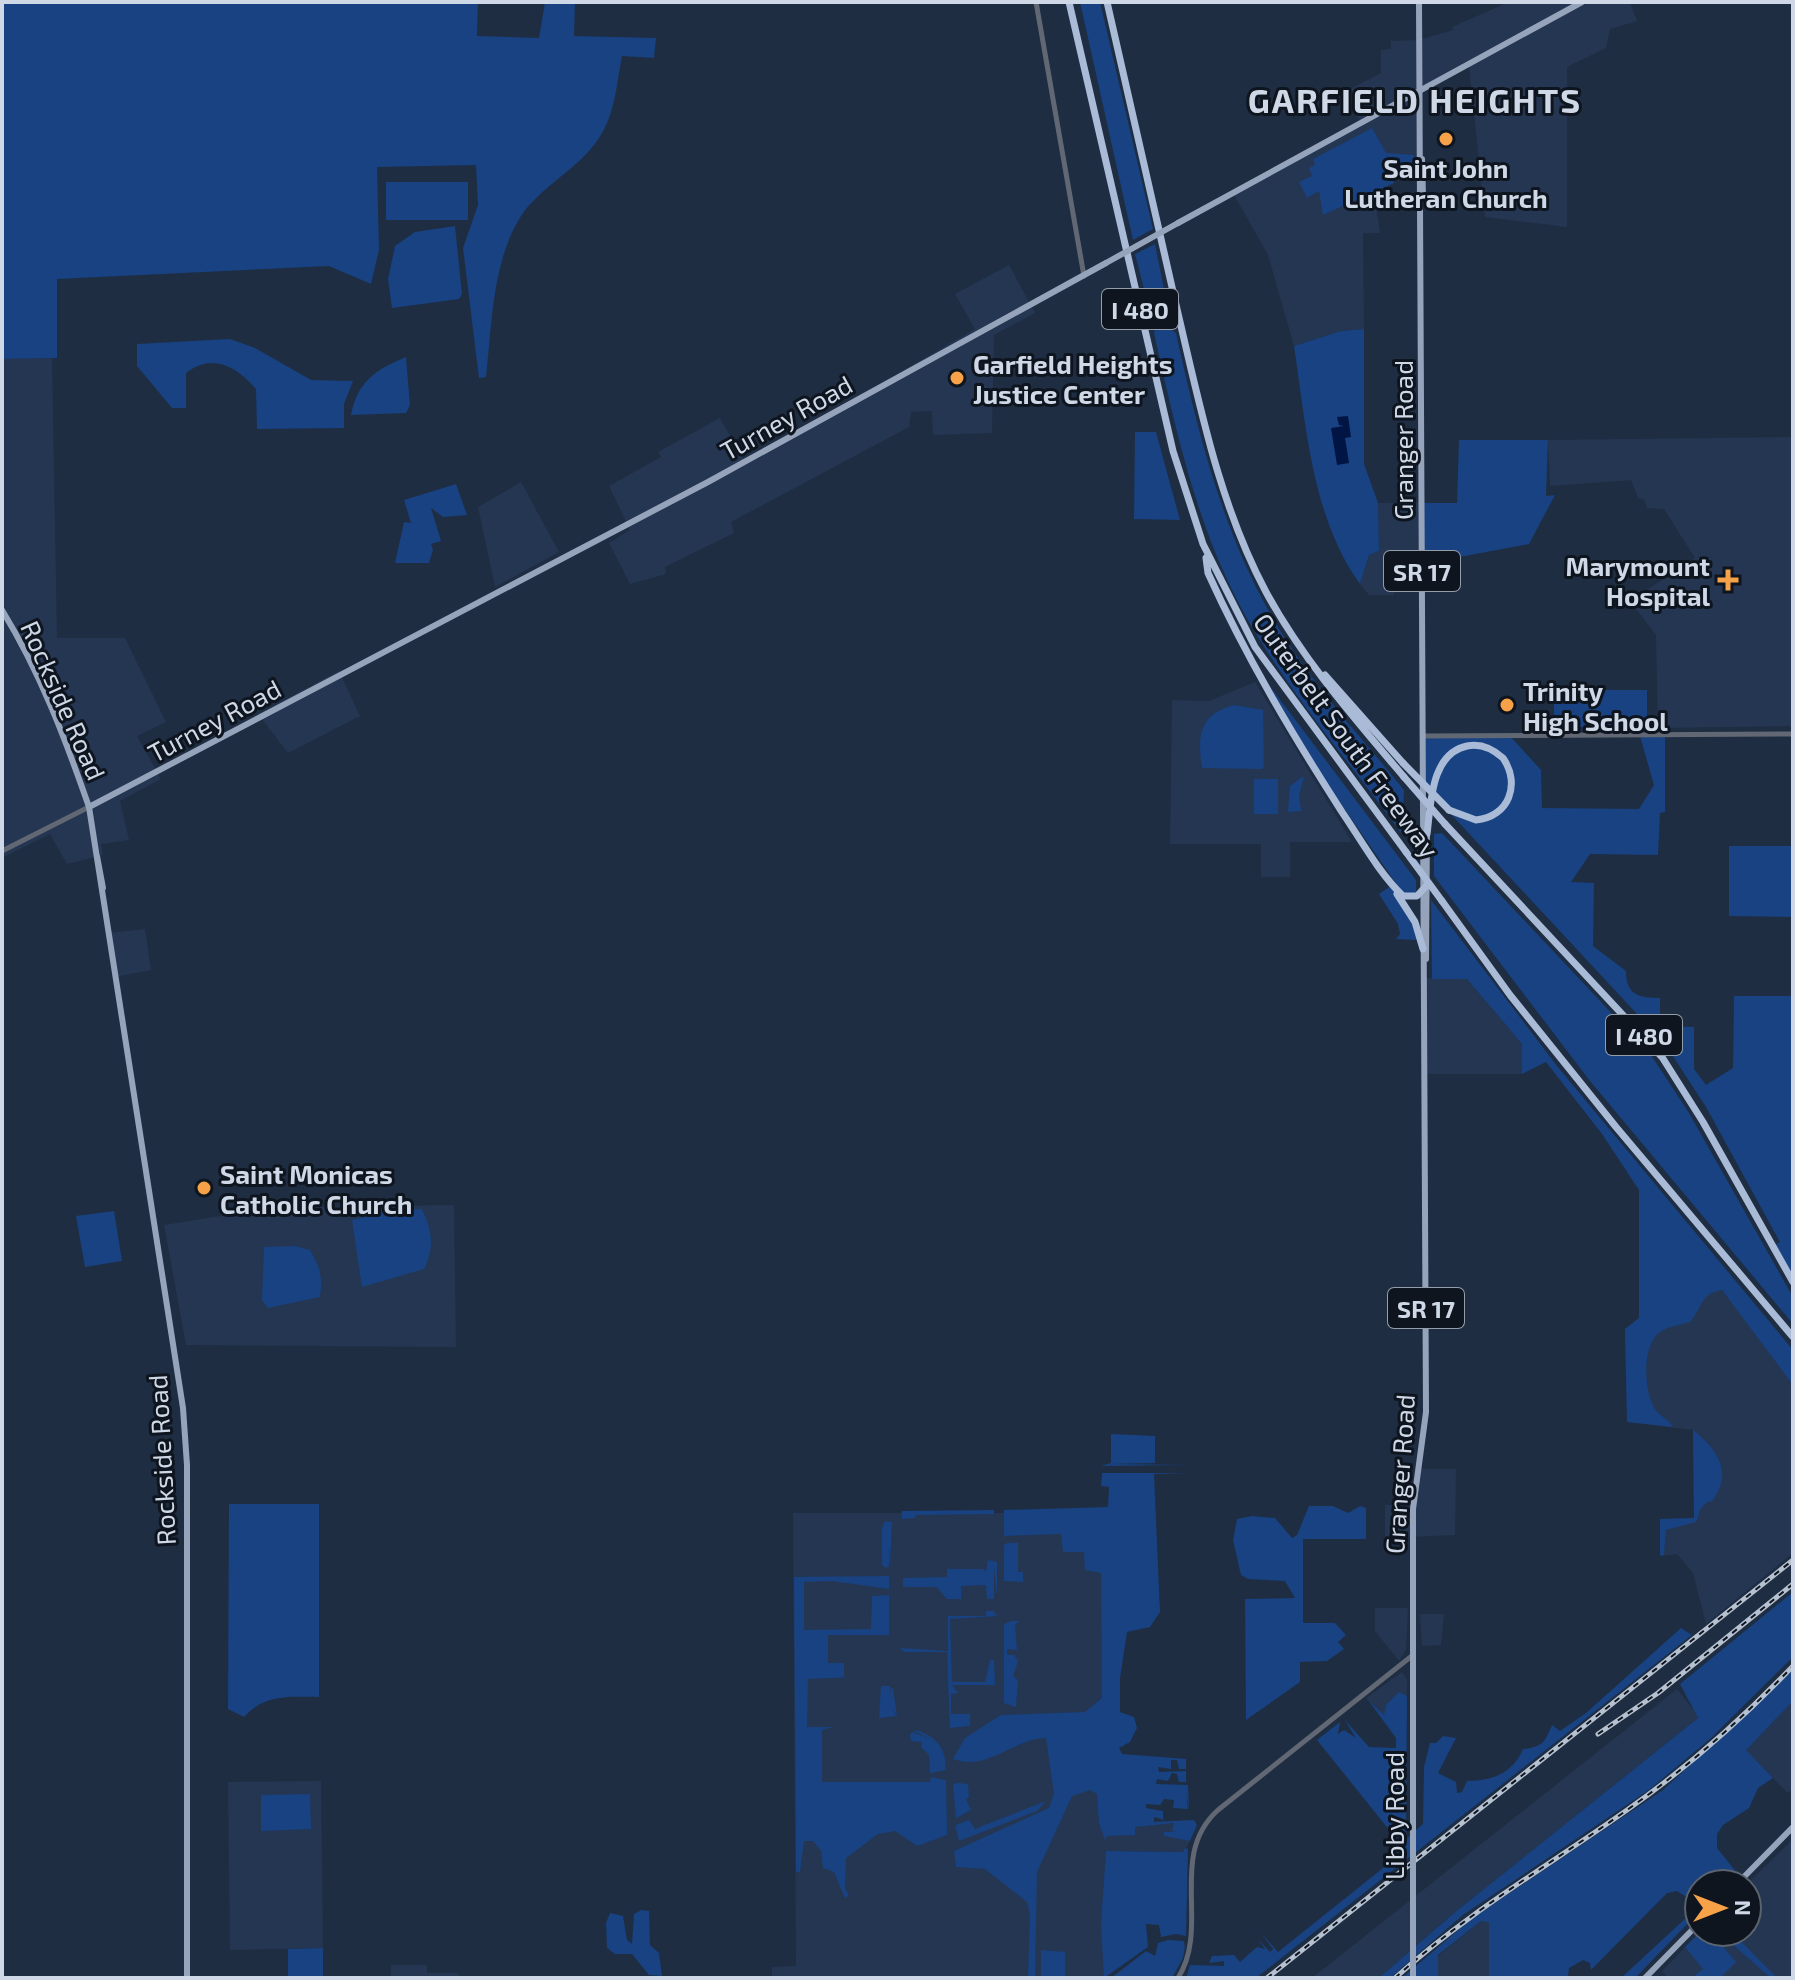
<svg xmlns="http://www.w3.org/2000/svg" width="1795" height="1980" font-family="'Exo 2',sans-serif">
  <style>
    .built { fill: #243652 }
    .green { fill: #184281 }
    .water { fill: #001544 }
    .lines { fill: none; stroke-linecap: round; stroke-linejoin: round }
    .minor { stroke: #616874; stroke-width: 5 }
    .major { stroke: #95a4bb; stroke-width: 6 }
    .highway { stroke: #a9bbd7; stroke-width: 7 }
    .rail-casing { stroke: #b6c1d0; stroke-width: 5 }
    .rail { stroke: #0e151f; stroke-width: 2; stroke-dasharray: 6; stroke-linecap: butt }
    .major-bridge { stroke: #95a4bb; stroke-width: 6 }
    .highway-bridge { stroke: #a9bbd7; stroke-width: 7 }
    .poi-dot { fill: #f7a248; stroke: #0e151f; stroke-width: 3 }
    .labels { text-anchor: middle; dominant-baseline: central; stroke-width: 6; stroke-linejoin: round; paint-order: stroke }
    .shield { fill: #0e151f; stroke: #949eaa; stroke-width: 2 }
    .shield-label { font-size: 24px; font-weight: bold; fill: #ced8e6 }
    .poi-label { font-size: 26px; font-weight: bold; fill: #ced8e6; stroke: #0e151f; text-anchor: start }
    .street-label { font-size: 26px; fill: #ced8e6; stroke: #0e151f }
    .district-label { font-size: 34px; font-weight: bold; letter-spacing: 2px; fill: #ced8e6; stroke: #0e151f }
  </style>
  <rect width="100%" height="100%" fill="#1e2d42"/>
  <path class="built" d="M1509,2h121l7,19 -27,8 -4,19 -39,19v160l-82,-10 -16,-151 -49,25 -1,72 -28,10 3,10 -20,9 6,41h-17l1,96 -23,2 -47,15 -26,-91 -35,-62 128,-71 -17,-30 37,-19v-23l10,-1v-8l28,-1 34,-10 -1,-3z
    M1009,265l26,48 -41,22 -2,98 -59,2 -1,-24 -21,1 -2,15 -178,95 3,11 -69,34 1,7 -36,10 -21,-41 21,-13 -21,-44 52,-29 -3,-5 62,-34 24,42 89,-49 142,-82 -20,-35z
    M52,358l5,280h68l41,84 -29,14 24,43 -41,22 9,39 -28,4 2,11 -36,9 -17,-30 -48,24v-499z
    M1793,437v289l-135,2 -2,-93 -26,-34 65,-43 -31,-49 -17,-1 -3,-9 -6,-1 -7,-18 -81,6 -2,-46z
    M521,482l38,70 -64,35 -17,-80z
    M1378,503h45l-1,79 -28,1v12h-25l-9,-11 9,-29 10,-4z
    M339,671l21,45 -72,37 -30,-39z
    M1255,682l97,160h-62v35h-29v-33h-91l2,-144 37,1z
    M145,929l6,41 -36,7 -7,-44z
    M1424,978l43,1 55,65v30h-99z
    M1643,1195l112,135 38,55v168l-87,71 -13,-51 -16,-19 -17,2v-37l34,-1 -1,-88 -66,-8 -2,-93 14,-11v-122z
    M454,1205l2,142 -270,-2 -22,-120 106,-17z
    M1418,1469h38l-1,66 -70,3v-33l28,-1z
    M793,1513h310l-2,65 12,245 81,-3 1,7 -10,25 -79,-1 -1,127h-333v-11l24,-1z
    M1375,1608h33l-2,42 -7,11 -24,-30z
    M1420,1614h24l-3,31 -19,1z
    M1402,1672l5,7v17l-8,-2 -10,8 -5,14 -18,-18z
    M1677,1689l22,28 -245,196 -75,65h-67z
    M1793,1701v87l-5,5 -43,-43z
    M321,1781l2,167 -93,2 -2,-168z
    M1793,1839v139h-125l-6,-7 38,-39h47v-48z
    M1481,1921h8v57h-51v-22z
    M391,1965h36v8h31l1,5h-68z"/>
  <path class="green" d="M2,2h476l-1,34 62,2 6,-36h30l-1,34 82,2 -2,20 -32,-2c-5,26 -7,59 -23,82 -20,31 -57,47 -78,78 -29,46 -29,108 -35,161l-7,1 -16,-130 15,-43 -2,-40 -99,2 2,83 -8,34 -42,-18 -272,13v79l-55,1z
    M1080,2h20l53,227 -20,11z
    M1372,128l14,25 28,2v11l-23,7 3,10 -71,32 -4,-24 -12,7 -8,-16 13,-6 -3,-8 6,-3 -2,-6z
    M386,182h82v38h-82z
    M455,226l7,68 -3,5 -67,9 -4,-29 7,-33 20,-14z
    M1155,244l14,70 -7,6 -11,-4 -16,-62z
    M1156,327h11l9,6c25,113 52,222 118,319 33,49 73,92 110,138l-2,44c-47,-64 -99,-125 -141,-192 -60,-94 -83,-202 -107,-309z
    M1364,329v135l14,39 1,48 -10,4 -9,29c-48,-66 -54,-159 -66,-238l47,-15z
    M230,339l25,9 56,32 42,1 -9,23v24l-87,1 -1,-40c-19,-22 -43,-37 -70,-16v35h-14l-35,-42v-22z
    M406,357l4,48 -4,8 -55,2c7,-34 24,-45 55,-58z
    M1135,432h21l24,88 -46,-1z
    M1459,440h89l-2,56 9,-1 -26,49 -107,20 1,-61h34z
    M456,484l11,31 -24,2 -12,-9 10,33 -10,3 2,6 -4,13h-34l9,-41 7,1 -7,-23z
    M1266,681l150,199v13h-13l-6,-8 -73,-106z
    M1554,690h93v37h-93z
    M1234,705l29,5 1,56 -2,3 -60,-1c-5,-33 -2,-54 32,-63z
    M1423,736h87l31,34 1,38 97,1 15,-24 -14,-49h25v76l-5,1 -2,42 -68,-1 -19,28 23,1 -1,63 33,25c0,24 13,27 34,27v28l34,1v42l12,16 27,-17 1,-72h59v286l-20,-36 7,-4 -74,-135 -41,-63 -244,-262z
    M1304,776l-5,20 2,15 -13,1 2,-26z
    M1254,779h24v35h-24z
    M1442,833l209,222 38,58 104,184v27l-203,-243 -156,-205v-42z
    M1729,846h64v71l-64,-1z
    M1392,885l19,30 6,25 -21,-1 4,-5 -2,-10 -19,-30z
    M1431,900l126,166 236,284v35l-71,-95c-22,3 -19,18 -32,32 -9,3 -22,4 -30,10 -19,14 -16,60 -5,77 5,8 13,9 18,18l-46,-5 -2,-93 14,-11v-128l-37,-56 -56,-72 -24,12v-30l-55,-65h-35z
    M422,1209c10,22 13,37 2,60l-62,18 -10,-67 37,-9z
    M114,1211l8,50 -37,6 -9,-51z
    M295,1246l15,4c10,17 13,27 10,47l-52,11 -6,-8 2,-53z
    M1693,1430c21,17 40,39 22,67 -6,9 -1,1 -10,7 -6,4 -6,12 -9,18l-30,8 -2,25 -4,1v-37l34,-1z
    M1111,1434l44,2v27l-44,1 78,1 -88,1 10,-3z
    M1102,1473h87l-35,1 6,138 -10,15 -23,5 -7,46v34l14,5 3,11 -7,14 -11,6 3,6 64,5v10h-7l-2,-9h-6v9l-13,-2 1,5 27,-1v11h-7l-2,-8 -5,-1 -4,8 -11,-2 -1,5 32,1 1,24 -3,-18 2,18 -15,-1 1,-8 -10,-1 -4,6 -14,-1v4l17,3v8l4,2 -13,-4v5l40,-2 3,5 -7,16 -26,-5v-4h12l-4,-1 2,-8 -39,4v8l-29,1v7l-7,-20 -2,-29 -7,-4 -18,6 -35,76 -2,106h-7l2,-63 -3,-13 -42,-33 -29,-2 -2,-16 95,-43 5,-14 -8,-56c-32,0 -58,34 -93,21l12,-21 36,-23 84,-3 17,-14 -1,-125 -16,-3 -1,-18h-21l-2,-18 -57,2v-26l104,-3 1,-20 -8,-1z
    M229,1504h90v193c-30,0 -54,-3 -75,20l-16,-8z
    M1309,1506h24l15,7 12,-7 6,2v31h-63v84h32l11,12 -8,7 6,7 -17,12 -27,1v20l-54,38 -1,-121 50,-1 -10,-17 -37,-2 -7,-4 -8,-35 4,-21 15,-3 23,2 17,20 5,-3z
    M994,1510v4l-78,1 -1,3 -13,1v-8z
    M885,1521l7,1 -2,47v-25l-1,22 -3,2 -4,-3v-37z
    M1007,1543h11v29h5v10l-19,-1v-36z
    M988,1560l9,2v34l-3,-28v31h-7l-1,-14 -25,1v13h-14l-10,-12h-34v-9l44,-1v-8h36l3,3z
    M889,1576v13l-57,-8 -28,1v48l67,-1 1,-33 17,-1v40h-61v28h16v14h10l-46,2 -1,48h26l-11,3v52h108l1,-5 15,3 1,55 -30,11 -22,-15 -17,3 -32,24 -1,31 4,6 -4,3 -11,-26 -11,-4 -2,-17 -8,-10h-9l-4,31h-4l-2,-295z
    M1793,1592v65l-83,82 -61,51 -186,125 -73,63h-11l75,-65 244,-195 -18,-34z
    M986,1611h8l1,5v-4l2,4 -47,3 2,63h33l5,-22h4l1,25h-43l6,8 -7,1v20h18l1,-3v15l-20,2 -3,-76h-43l-4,-4 48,3v-35h38z
    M1011,1621h8l-4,4 2,25 -10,-1v6h7l4,6 -5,15 5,4 -2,27 -12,-4v-79z
    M1681,1628l11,7 -436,343h-70l4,-13 34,1v-5l-15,2 3,-7 22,-1 6,7 17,-15 8,2 -7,-10 12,13 3,-3 -12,-16 17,19 120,-96 -8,-25 -73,-91 23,-18 -2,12 6,-4 12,8 -12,-19 25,28 27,1v-10l-28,-38 16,15 2,-10 13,-13 8,4 -1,143 17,-15 1,-57 6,-24h6l7,-7 13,2 -18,35 18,9 1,11 5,-1 5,-11c25,0 46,-8 56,-32 21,-2 22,-8 29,-24l8,6 26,-18z
    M1793,1670v31l-47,49 27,28 -15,10 -9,20 -26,17 -6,9v14l20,25 -11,11h-27v28l-64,66h-14l67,-62 8,-13 -19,-12 -10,2 -76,77 -1,-7 -7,-3 -14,8 -1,8 -6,2h-73v-56l-8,-1 -43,34v23h-36l69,-59 192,-129z
    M881,1686h9v10l1,-9 2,2 4,27 -4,-8 3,8 -17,2z
    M916,1730c21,7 30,18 30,40l-16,3 -1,-18 -8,-8 1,-5 -11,-1 -1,-6 2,-3 19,7 -17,-8z
    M957,1783l11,1 1,13 -3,2 5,11 -15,8 -3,-34z
    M310,1794l1,35 -50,2v-36z
    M1046,1801l-9,10 -78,30 -3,-13 -2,12 2,-15 13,-5 6,9z
    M1185,1848l3,1 -2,87 -10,-2 -15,3 -2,-12 -13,-1 2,23 -44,31 -3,-54 5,-73 77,1z
    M641,1910l8,1 1,34 9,8 3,23 -13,-1 -17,-21h-17l-8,-6 -1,-25 4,-10 13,3 4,24 5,4 2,-30z
    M1700,1932h11l25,30 -16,16 -26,-2 9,-7 -18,-22z
    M1718,1932h14l45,46h-6z
    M1168,1940l16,1v6l2,-6 -3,17 -11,20h-61l35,-27 9,5 3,-13z
    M323,1948v30h-35v-29z
    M1041,1950l24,2v26h-24z"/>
  <path class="water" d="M1348,416l3,21 -6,1 4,25 -12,2 -6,-37 13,-2 -5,-1 -2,-8z"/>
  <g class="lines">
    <path class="minor" d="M1036,2l48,274
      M1423,736l370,-2
      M2,851l87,-44
      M1178,1978c33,-52 -11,-122 40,-168l195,-155"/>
    <path class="major" d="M1422,159l1,37
      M1178,223l404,-221
      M2,610c38,62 63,128 87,197l94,601 4,57v513
      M89,807l619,-325 398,-219
      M97,856l6,32
      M1426,959l1,-129
      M1413,1834v-325l13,-97 -7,-1410
      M1737,1884l56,-57
      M1645,1978l54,-55"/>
    <path class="highway" d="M1069,2l104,449 30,93 52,103 151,205
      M1107,2c23,103 47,205 70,307 23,97 42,195 89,283 37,68 88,126 138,185
      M1206,558l2,15c38,84 84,161 134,239 19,28 37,61 61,84h14l10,-11
      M1325,675l78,88
      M1445,824l217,233 41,65 90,160
      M1427,834c4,-29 3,-80 40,-88 14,-3 26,3 36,12 18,26 6,59 -27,62l-27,-10
      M1397,894l18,28 8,27
      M1442,901l68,94 106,132 177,210"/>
    <defs>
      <path id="rail" d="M1598,1734l60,-41 135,-109
        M1267,1978l526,-418
        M1395,1978c73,-66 153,-112 232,-168 60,-42 116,-92 166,-144"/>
    </defs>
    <use href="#rail" class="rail-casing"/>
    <use href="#rail" class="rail"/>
    <path class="major-bridge" d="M1106,263l72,-40
      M1413,1834v144"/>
    <path class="highway-bridge" d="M1403,763l46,47
      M1404,777l41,47
      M1406,852l36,49"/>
  </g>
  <g class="poi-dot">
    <circle cx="1446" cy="139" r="8"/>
    <circle cx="957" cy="378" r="8"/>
    <path d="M1724 568h8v8h8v8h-8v8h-8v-8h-8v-8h8z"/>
    <circle cx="1507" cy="705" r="8"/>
    <circle cx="204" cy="1188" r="8"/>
  </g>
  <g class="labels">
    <g class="shield">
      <rect x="1102" y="289" width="76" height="40" rx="6"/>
      <rect x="1384" y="551" width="76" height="40" rx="6"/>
      <rect x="1606" y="1015" width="76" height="40" rx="6"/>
      <rect x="1388" y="1288" width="76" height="40" rx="6"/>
    </g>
    <g class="shield-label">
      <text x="1140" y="309">I 480</text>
      <text x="1422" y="571">SR 17</text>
      <text x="1644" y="1035">I 480</text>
      <text x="1426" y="1308">SR 17</text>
    </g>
    <g class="poi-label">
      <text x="1446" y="167" text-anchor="middle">Saint John<tspan x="1446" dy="30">Lutheran Church</tspan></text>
      <text x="973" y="363">Garfield Heights<tspan x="973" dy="30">Justice Center</tspan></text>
      <text x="1710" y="565" text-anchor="end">Marymount<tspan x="1710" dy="30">Hospital</tspan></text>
      <text x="1523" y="690">Trinity<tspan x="1523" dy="30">High School</tspan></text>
      <text x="220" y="1173">Saint Monicas<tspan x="220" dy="30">Catholic Church</tspan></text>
    </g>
    <g class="street-label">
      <text transform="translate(786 417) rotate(-29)">Turney Road</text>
      <text transform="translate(1402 440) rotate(-90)">Granger Road</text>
      <text transform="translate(64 700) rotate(66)">Rockside Road</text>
      <text transform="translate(214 720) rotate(-28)">Turney Road</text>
      <text transform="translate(1347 735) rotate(54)">Outerbelt South Freeway</text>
      <text transform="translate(161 1460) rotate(-93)">Rockside Road</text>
      <text transform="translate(1399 1474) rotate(-86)">Granger Road</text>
      <text transform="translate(1393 1816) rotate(-90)">Libby Road</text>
    </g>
    <g class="district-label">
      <text x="1415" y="99">GARFIELD HEIGHTS</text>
    </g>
  </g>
  <rect width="1795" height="1980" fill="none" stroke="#ced8e6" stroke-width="8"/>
  <g transform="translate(1723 1908) rotate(90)"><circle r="38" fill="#0e151f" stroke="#5b636f" stroke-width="2"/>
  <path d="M0-6L14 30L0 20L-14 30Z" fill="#f7a248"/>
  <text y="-12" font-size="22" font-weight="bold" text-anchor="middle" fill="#ced8e6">N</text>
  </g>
</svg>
